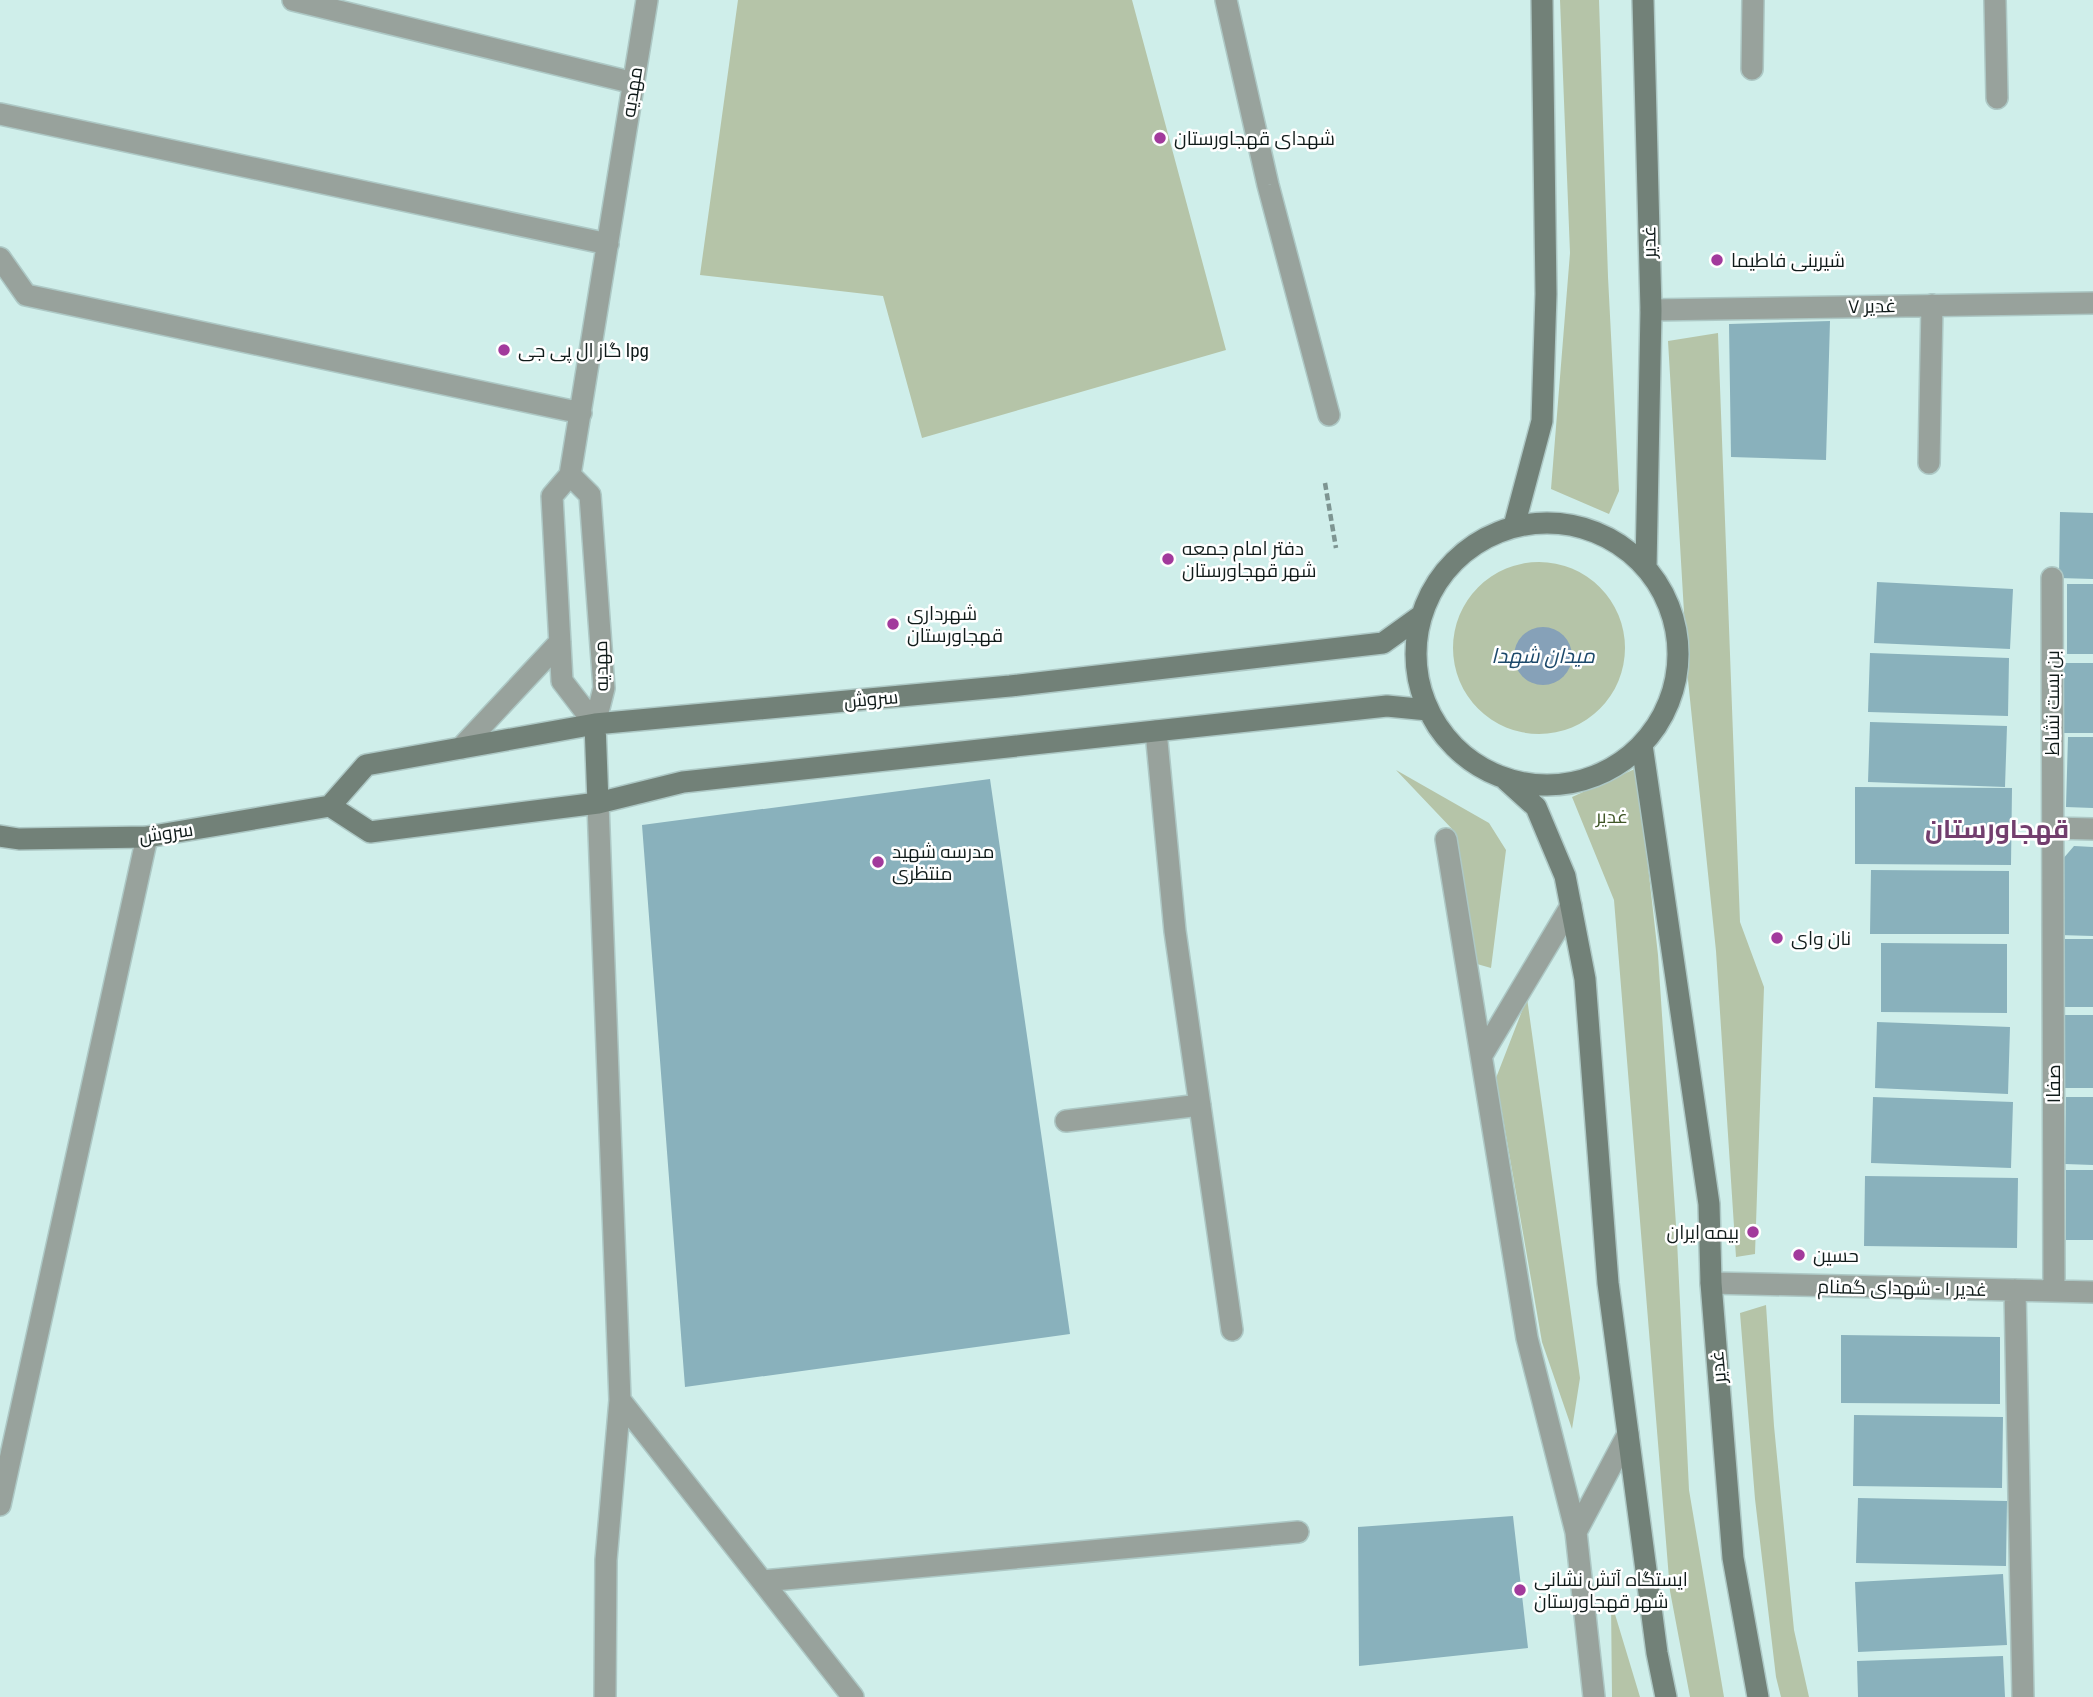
<svg xmlns="http://www.w3.org/2000/svg" width="2093" height="1697" font-family="'Roboto Condensed',Cairo,sans-serif">
  <style>
    .green { fill: #b5c4a8 }
    .water { fill: #86a1b8 }
    .building { fill: #89b1bc }
    .lines { fill: none; stroke-linecap: round; stroke-linejoin: round }
    .street-casing { stroke: #adc8c5; stroke-width: 24 }
    .secondary-casing { stroke: #adc8c5; stroke-width: 24 }
    .path { stroke: #7e9592; stroke-width: 4.5; stroke-dasharray: 7 3.5; stroke-linecap: butt }
    .street { stroke: #98a29c; stroke-width: 21 }
    .secondary { stroke: #728178; stroke-width: 21 }
    .poi-dot { fill: #a23a9c; stroke: #fff; stroke-width: 2.5 }
    .labels { text-anchor: middle; dominant-baseline: central; stroke-width: 5; stroke-linejoin: round; paint-order: stroke }
    .street-label { font-size: 19px; fill: #101b1a; stroke: #fff }
    .poi-label { font-size: 19px; fill: #101b1a; stroke: #fff; text-anchor: start }
    .park-label { font-size: 19px; fill: #405728; stroke: #fff }
    .water-label { font-size: 21px; font-style: italic; fill: #1c496b; stroke: #fff }
    .district-label { font-size: 26px; font-weight: bold; fill: #733e6e; stroke: #fff }
  </style>
  <rect width="100%" height="100%" fill="#cfeeea"/>
  <path class="green" d="M738,0h394l94,350 -304,88 -39,-142 -183,-21z
    M1560,0h39l9,277 11,214 -10,23 -58,-25 19,-236z
    M1718,333l22,589 24,65 -9,267 -19,3 -20,-306 -28,-271 -20,-339z
    M1453 648a86 86 0 1 1 172 0a86 86 0 1 1-172 0Z
    M1637,768l21,187 19,285 12,250 35,207h-34l-20,-106 -56,-691 -42,-103z
    M1396,770l93,53 17,27 -15,118 -14,-4 -23,-133z
    M1527,998l53,380 -8,51 -30,-87 -46,-264z
    M1766,1305l8,121 20,204 15,67h-28l-5,-20 -21,-178 -15,-186z
    M1611,1601l29,96h-28z"/>
  <path class="water" d="M1514 656a29 29 0 1 1 58 0a29 29 0 1 1-58 0Z"/>
  <path class="building" d="M1830,321l-4,139 -95,-3 -2,-133z
    M2060,512l33,1v66l-34,-1z
    M1877,582l136,7 -3,60 -136,-6z
    M2067,584h26v70h-26z
    M1870,653l139,5 -1,58 -140,-4z
    M2063,663h30v70h-30z
    M1870,722l137,4 -2,61 -137,-5z
    M2068,737h25v71l-27,-1z
    M990,779l80,555 -385,53 -43,-562z
    M1855,787l157,1 -1,77 -156,-1z
    M2074,846l19,1v89l-34,-1 3,-75z
    M1871,870l138,1v63h-139z
    M2063,939h30v68h-30z
    M1881,943l126,1v69l-126,-1z
    M2065,1015h28v73h-28z
    M1877,1022l133,5 -2,67 -133,-6z
    M1873,1097l140,5 -2,66 -140,-5z
    M2066,1097h27v68l-28,-1z
    M2066,1170h27v70h-27z
    M1865,1176l153,2 -1,70 -153,-2z
    M1841,1335l159,2v67l-159,-1z
    M1854,1415l149,2 -1,71 -149,-2z
    M1858,1498l149,3 -1,65 -150,-3z
    M1513,1516l15,132 -169,18 -1,-139z
    M2003,1574l4,71 -149,7 -3,-70z
    M2003,1656l2,41h-147l-1,-36z"/>
  <g class="lines">
    <defs>
      <path id="street" d="M293,0l341,83
        M1226,0l42,185 61,230
        M1995,0l2,98
        M1752,69l1,-69
        M0,114l608,130
        M0,258l26,37 555,118
        M1651,310l442,-7
        M1929,463l3,-158
        M570,475l20,20 14,193 -9,36
        M2052,578l2,713
        M595,724l-33,-43 -10,-185 18,-21 77,-475
        M1156,731l19,200 57,399
        M461,748l99,-106
        M598,803l22,597 -14,160 -1,137
        M2053,828l40,1
        M1446,839l81,499 49,194 18,165
        M1482,1055l89,-149
        M1066,1121l134,-16
        M1711,1283l382,9
        M2015,1290l8,407
        M620,1400l233,297
        M0,1505l147,-668
        M1576,1532l52,-98
        M763,1581l535,-49"/>
      <path id="secondary" d="M1643,0l8,310 -5,258
        M1416 654a131 131 0 1 1 262 0a131 131 0 1 1-262 0Z
        M1514,526l28,-105 4,-127 -4,-294
        M595,724l3,79
        M1642,745l67,459 2,79 22,275 25,139
        M1506,780l30,27 29,69 20,103 23,304 49,370 9,44
        M330,806l40,26 228,-29 85,-21 704,-76 41,4
        M0,836l19,3 128,-2 183,-31 36,-41 229,-41 415,-38 373,-43 39,-28"/>
    </defs>
    <use href="#street" class="street-casing"/>
    <use href="#secondary" class="secondary-casing"/>
    <path class="path" d="M1325,483l11,65"/>
    <use href="#street" class="street"/>
    <use href="#secondary" class="secondary"/>
  </g>
  <g class="poi-dot">
    <circle cx="1160" cy="138" r="7"/>
    <circle cx="1717" cy="260" r="7"/>
    <circle cx="504" cy="350" r="7"/>
    <circle cx="1168" cy="559" r="7"/>
    <circle cx="893" cy="624" r="7"/>
    <circle cx="878" cy="862" r="7"/>
    <circle cx="1777" cy="938" r="7"/>
    <circle cx="1753" cy="1232" r="7"/>
    <circle cx="1799" cy="1255" r="7"/>
    <circle cx="1520" cy="1590" r="7"/>
  </g>
  <g class="labels">
    <g class="street-label">
      <text transform="translate(632 92) rotate(-81)">مهدیه</text>
      <text transform="translate(1649 242) rotate(-91)">غدیر</text>
      <text transform="translate(1872 306) rotate(-1)">غدیر ۷</text>
      <text transform="translate(601 666) rotate(-91)">مهدیه</text>
      <text transform="translate(871 699) rotate(-5)">سروش</text>
      <text transform="translate(2052 703) rotate(-90)">بن بست نشاط</text>
      <text transform="translate(166 833) rotate(-8)">سروش</text>
      <text transform="translate(2053 1084) rotate(-90)">صفا۱</text>
      <text transform="translate(1902 1288) rotate(1)">غدیر ۱ - شهدای گمنام</text>
      <text transform="translate(1718 1367) rotate(-95)">غدیر</text>
    </g>
    <g class="poi-label">
      <text x="1174" y="138">شهدای قهجاورستان</text>
      <text x="1731" y="260">شیرینی فاطیما</text>
      <text x="518" y="350">گاز ال پی جی lpg</text>
      <text x="1182" y="548">دفتر امام جمعه<tspan x="1182" dy="22">شهر قهجاورستان</tspan></text>
      <text x="907" y="613">شهرداری<tspan x="907" dy="22">قهجاورستان</tspan></text>
      <text x="892" y="851">مدرسه شهید<tspan x="892" dy="22">منتظری</tspan></text>
      <text x="1791" y="938">نان وای</text>
      <text x="1739" y="1232" text-anchor="end">بیمه ایران</text>
      <text x="1813" y="1255">حسین</text>
      <text x="1534" y="1579">ایستگاه آتش نشانی<tspan x="1534" dy="22">شهر قهجاورستان</tspan></text>
    </g>
    <g class="park-label">
      <text x="1612" y="816">غدیر</text>
    </g>
    <g class="water-label">
      <text x="1543" y="656">میدان شهدا</text>
    </g>
    <g class="district-label">
      <text x="1997" y="829">قهجاورستان</text>
    </g>
  </g>
</svg>
